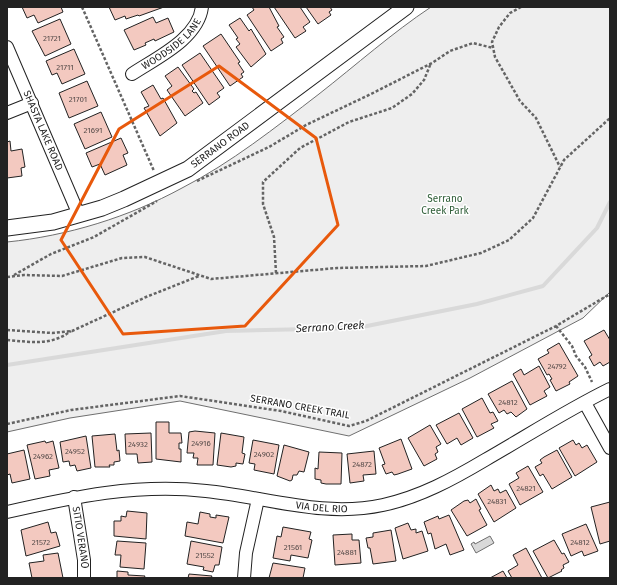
<svg xmlns="http://www.w3.org/2000/svg" width="617" height="585" font-family="'Fira Sans',sans-serif">
  <style>
    .green { fill: #eee; stroke: #6f6f6f }
    .water { fill: #d9d9d9; stroke: #6f6f6f }
    .lines { fill: none; stroke-linecap: round; stroke-linejoin: round }
    .stream { stroke: #d9d9d9; stroke-width: 4 }
    .building { fill: #f3c9c0; stroke: #222 }
    .minor-casing { stroke: #222; stroke-width: 14 }
    .tertiary-casing { stroke: #222; stroke-width: 17 }
    .path { stroke: #646464; stroke-width: 2.5; stroke-dasharray: 3 2; stroke-linecap: butt }
    .minor { stroke: #fff; stroke-width: 12 }
    .tertiary { stroke: #fff; stroke-width: 15 }
    .marked { fill: none; stroke: #e8590c; stroke-width: 3; stroke-linejoin: round }
    .labels { text-anchor: middle; dominant-baseline: central; stroke-width: 3; stroke-linejoin: round; paint-order: stroke }
    .number-label { font-size: 8px; fill: #564c4a }
    .street-label { font-size: 10px; fill: #222; stroke: #fff }
    .park-label { font-size: 10px; fill: #2f5e38; stroke: #fff }
    .water-label { font-size: 11px; font-style: italic; fill: #222; stroke: #fff }
  </style>
  <rect width="100%" height="100%" fill="#fff"/>
  <path class="green" d="M431,7h179v285l-27,26 -113,60 -121,58 -169,-35 -110,17 -63,14v-190c60,-6 122,-25 175,-54 49,-25 94,-61 137,-94 37,-29 73,-61 112,-87z"/>
  <path class="water" d="M490,536l4,7 -18,10 -5,-9 3,-2 1,2z"/>
  <g class="lines">
    <path class="stream" d="M7,365l219,-34 131,-3 120,-24 66,-18 54,-58 13,-26"/>
  </g>
  <path class="building" d="M22,7h39l2,5 -25,11 -4,-8 -7,3z
    M109,7h55l-25,9 -1,-1 -12,4 -1,-3 -10,4z
    M252,7h17l10,19 -2,1 7,10 -3,2 2,4 -12,8 -24,-36 7,-5z
    M274,7h26l10,15 -7,5 3,4 -11,7z
    M306,7h24l2,3 -3,2 2,3 -13,9z
    M153,17l3,6 12,-5 6,14 -19,9 -1,-2 -9,4 1,2 -12,5 -10,-20z
    M240,18l9,13 2,-2 15,25 -15,13 -15,-20 4,-3 -4,-5 2,-1 -9,-13z
    M60,19l11,25 -26,12 -13,-25z
    M221,34l19,28 -2,1 6,9 -3,2 2,3 -13,9 -27,-40z
    M74,49l11,25 -23,10 -5,-11 -5,2 -6,-14z
    M200,53l24,35 -7,5 3,4 -11,8 -27,-40z
    M178,67l16,22 -2,2 2,2 2,-1 7,11 -18,13 -18,-26 5,-4 -7,-10z
    M87,81l11,25 -29,12 -10,-25z
    M153,85l8,14 2,-1 14,25 -17,13 -16,-28 5,-2 -8,-14z
    M101,112l11,25 -27,12 -11,-25z
    M121,138l7,15 -5,2 4,10 -22,10 -5,-11 -8,3 -6,-14z
    M10,141l1,10 11,-2 3,18 -4,1 1,8 -15,2v-36z
    M604,330l6,10v22l-7,4 -3,-4 -6,4 -5,-9 3,-2 -8,-14z
    M559,343l19,33 -9,6 1,2 -14,7 -6,-11 2,-1 -3,-5 -2,1 -9,-16 11,-6 -2,-3z
    M539,366l11,21 -6,4 3,5 -17,9 -17,-31 8,-5 3,6z
    M512,381l15,28 -11,8 -5,-5 -4,2 -3,-4 -5,3 -11,-19z
    M482,398l8,15 3,-1 5,9 -7,3 3,4 -17,9 -15,-28z
    M459,413l14,25 -12,7 -4,-7 -10,6 -11,-19z
    M156,422h13v11h12l1,10h-3v6h2v13l-25,-3z
    M430,425l11,19 -5,3 2,5 -3,2 2,5 -13,7 -16,-28z
    M195,431l20,2 -2,32h-16l1,-7h-5l1,-5h-7l2,-21z
    M151,433l1,29 -14,1 -1,-9h-11l-1,-20z
    M221,433l23,4 -2,16 3,1 -2,10 -7,-1v3l-5,1 -14,-2z
    M115,434l2,17 2,-1 1,11 -6,1v3h-5l1,2h-15l-3,-31z
    M86,436l5,32 -14,3 -2,-6 -5,1 -1,-5 -6,1 -3,-20z
    M401,439l11,30 -14,5 -4,1 -2,-3 -6,2 -4,-9 3,-1 -6,-16z
    M253,440l26,5 -5,29 -20,-4 1,-6 -6,-1z
    M573,440l3,5 3,-2 3,5 5,-3 10,17 -22,14 -16,-28z
    M45,441l1,2 7,-2 6,27 -10,2 1,6 -15,3 -8,-34z
    M284,445l25,7 -5,20 -5,-1 -2,4h-4l-1,5 -2,1 -13,-5z
    M24,450l6,29 -18,4 -2,-9 -3,1v-21z
    M557,450l15,27 -20,12 -9,-15 -3,2 -5,-9 7,-4 -2,-3 4,-3z
    M374,451l2,23 -13,1 1,6 -14,2 -3,-29z
    M319,452l23,1 -1,31h-15l-5,-1v-3l-6,-1v-11l3,1z
    M528,466l15,26 -23,13 -11,-21 10,-6 -3,-5z
    M491,485l3,6 4,-2 2,4 6,-3 10,18 -22,14 -16,-28z
    M476,499l5,10 -2,1 8,15 -20,11 -16,-26 13,-9 4,-1 2,3z
    M610,502v39l-10,3 -9,-37z
    M127,511l20,2 -1,26 -32,-3v-15h7v-5l5,1z
    M200,512l10,2v3l6,1v-3l13,2 -6,26 -38,-7 2,-14 11,2z
    M449,515l15,35 -14,5 -4,-11 -11,5 -4,-16 -3,1 -4,-12 14,-6 1,3z
    M48,522l3,11 5,-1 4,14 -34,10 -5,-26z
    M408,523l3,7 5,-1v4l6,-2 6,20 -25,8 -8,-31z
    M586,524l12,27 -14,5 -2,-5 -11,5 -9,-22z
    M283,527l28,5 -2,7 3,1 -4,18 -17,-3 -1,6 -17,-3 4,-22 4,1z
    M391,530l5,31 -23,3 -3,-16h-2l-2,-10 7,-1v-4z
    M352,534v6h7l2,23 -26,2 -2,-30z
    M554,540l8,14 2,-1 5,9 -6,3 1,3 -3,2 1,1 -14,7 -15,-27z
    M117,541l29,2 -2,26 -24,-2 1,-12h-6z
    M191,541l31,6 -3,18h-4l-2,7 -10,-2 1,-3 -17,-3z
    M526,548l16,30h-30l-4,-7 10,-6 -5,-10z
    M58,553l5,25h-31l-3,-15 15,-2 -1,-6z
    M273,563l32,5 -2,10h-34z
    M117,571l11,1v3l17,1 -1,2h-27z
    M503,571l4,7h-17z
    M189,574l23,2 -1,2h-23z"/>
  <g class="lines">
    <defs>
      <g id="minor">
        <path id="s1" d="M7,47l72,168"/>
        <path id="s2" d="M132,74c24,-16 66,-35 70,-67"/>
        <path d="M7,113l25,-10"/>
        <path d="M585,403l25,45"/>
        <path id="s3" d="M74,497l10,63v18"/>
        <path id="s4" d="M7,512c66,-15 131,-29 199,-21 60,6 117,27 177,14 37,-8 70,-26 102,-45 42,-24 82,-50 125,-71"/>
        <path d="M244,578l2,-25 12,-54"/>
      </g>
      <g id="tertiary">
        <path id="s5" d="M7,228l46,-6 49,-14 22,-9 64,-30 218,-162"/>
      </g>
    </defs>
    <use href="#minor" class="minor-casing"/>
    <use href="#tertiary" class="tertiary-casing"/>
    <path class="path" d="M82,7l72,164
      M521,7l-11,6 -11,14 -7,15 3,15 25,44 16,17 24,49
      M197,181l72,-34 37,-22 65,-31 61,-31 18,-12 23,-8 20,5
      M276,273l-2,-36 -11,-33v-22l37,-34 49,-26 43,-14 20,-14 12,-14 7,-17
      M14,275l37,-21 43,-17 63,-36
      M7,277l17,-2 38,1 60,-18 23,-1 66,22 126,-11 89,-2 55,-13 28,-13 24,-22 31,-58 46,-42
      M556,326l16,20 4,10 9,11 7,15
      M7,330l45,3 20,-2 74,-34 53,-21
      M7,340c24,2 44,6 64,-9
      M7,424l64,-14 109,-14 101,15 68,15 17,-5 190,-95 54,-32"/>
    <use href="#minor" class="minor"/>
    <use href="#tertiary" class="tertiary"/>
  </g>
  <path class="marked" d="M219,66l97,72 22,87 -93,101 -122,8 -62,-94 58,-111z"/>
  <g class="labels">
    <g class="number-label">
      <text x="52" y="38">21721</text>
      <text x="65" y="67">21711</text>
      <text x="78" y="99">21701</text>
      <text x="93" y="130">21691</text>
      <text x="557" y="366">24792</text>
      <text x="508" y="402">24812</text>
      <text x="201" y="443">24916</text>
      <text x="138" y="444">24932</text>
      <text x="75" y="451">24952</text>
      <text x="264" y="454">24902</text>
      <text x="43" y="456">24962</text>
      <text x="362" y="464">24872</text>
      <text x="526" y="488">24821</text>
      <text x="497" y="501">24831</text>
      <text x="41" y="542">21572</text>
      <text x="580" y="542">24812</text>
      <text x="293" y="547">21561</text>
      <text x="347" y="552">24881</text>
      <text x="205" y="555">21552</text>
    </g>
    <g class="street-label">
      <text stroke="none"><textPath href="#s2" startOffset="50">WOODSIDE LANE</textPath></text>
      <text stroke="none"><textPath href="#s1" startOffset="91">SHASTA LAKE ROAD</textPath></text>
      <text stroke="none"><textPath href="#s5" startOffset="232">SERRANO ROAD</textPath></text>
      <text transform="translate(300 407) rotate(10)">SERRANO CREEK TRAIL</text>
      <text stroke="none"><textPath href="#s4" startOffset="318">VIA DEL RIO</textPath></text>
      <text stroke="none"><textPath href="#s3" startOffset="41">SITIO VERANO</textPath></text>
    </g>
    <g class="park-label">
      <text x="445" y="199">Serrano<tspan x="445" dy="12">Creek Park</tspan></text>
    </g>
    <g class="water-label">
      <text transform="translate(330 327) rotate(-3)">Serrano Creek</text>
    </g>
  </g>
  <rect width="617" height="585" fill="none" stroke="#222222" stroke-width="16"/>
</svg>
